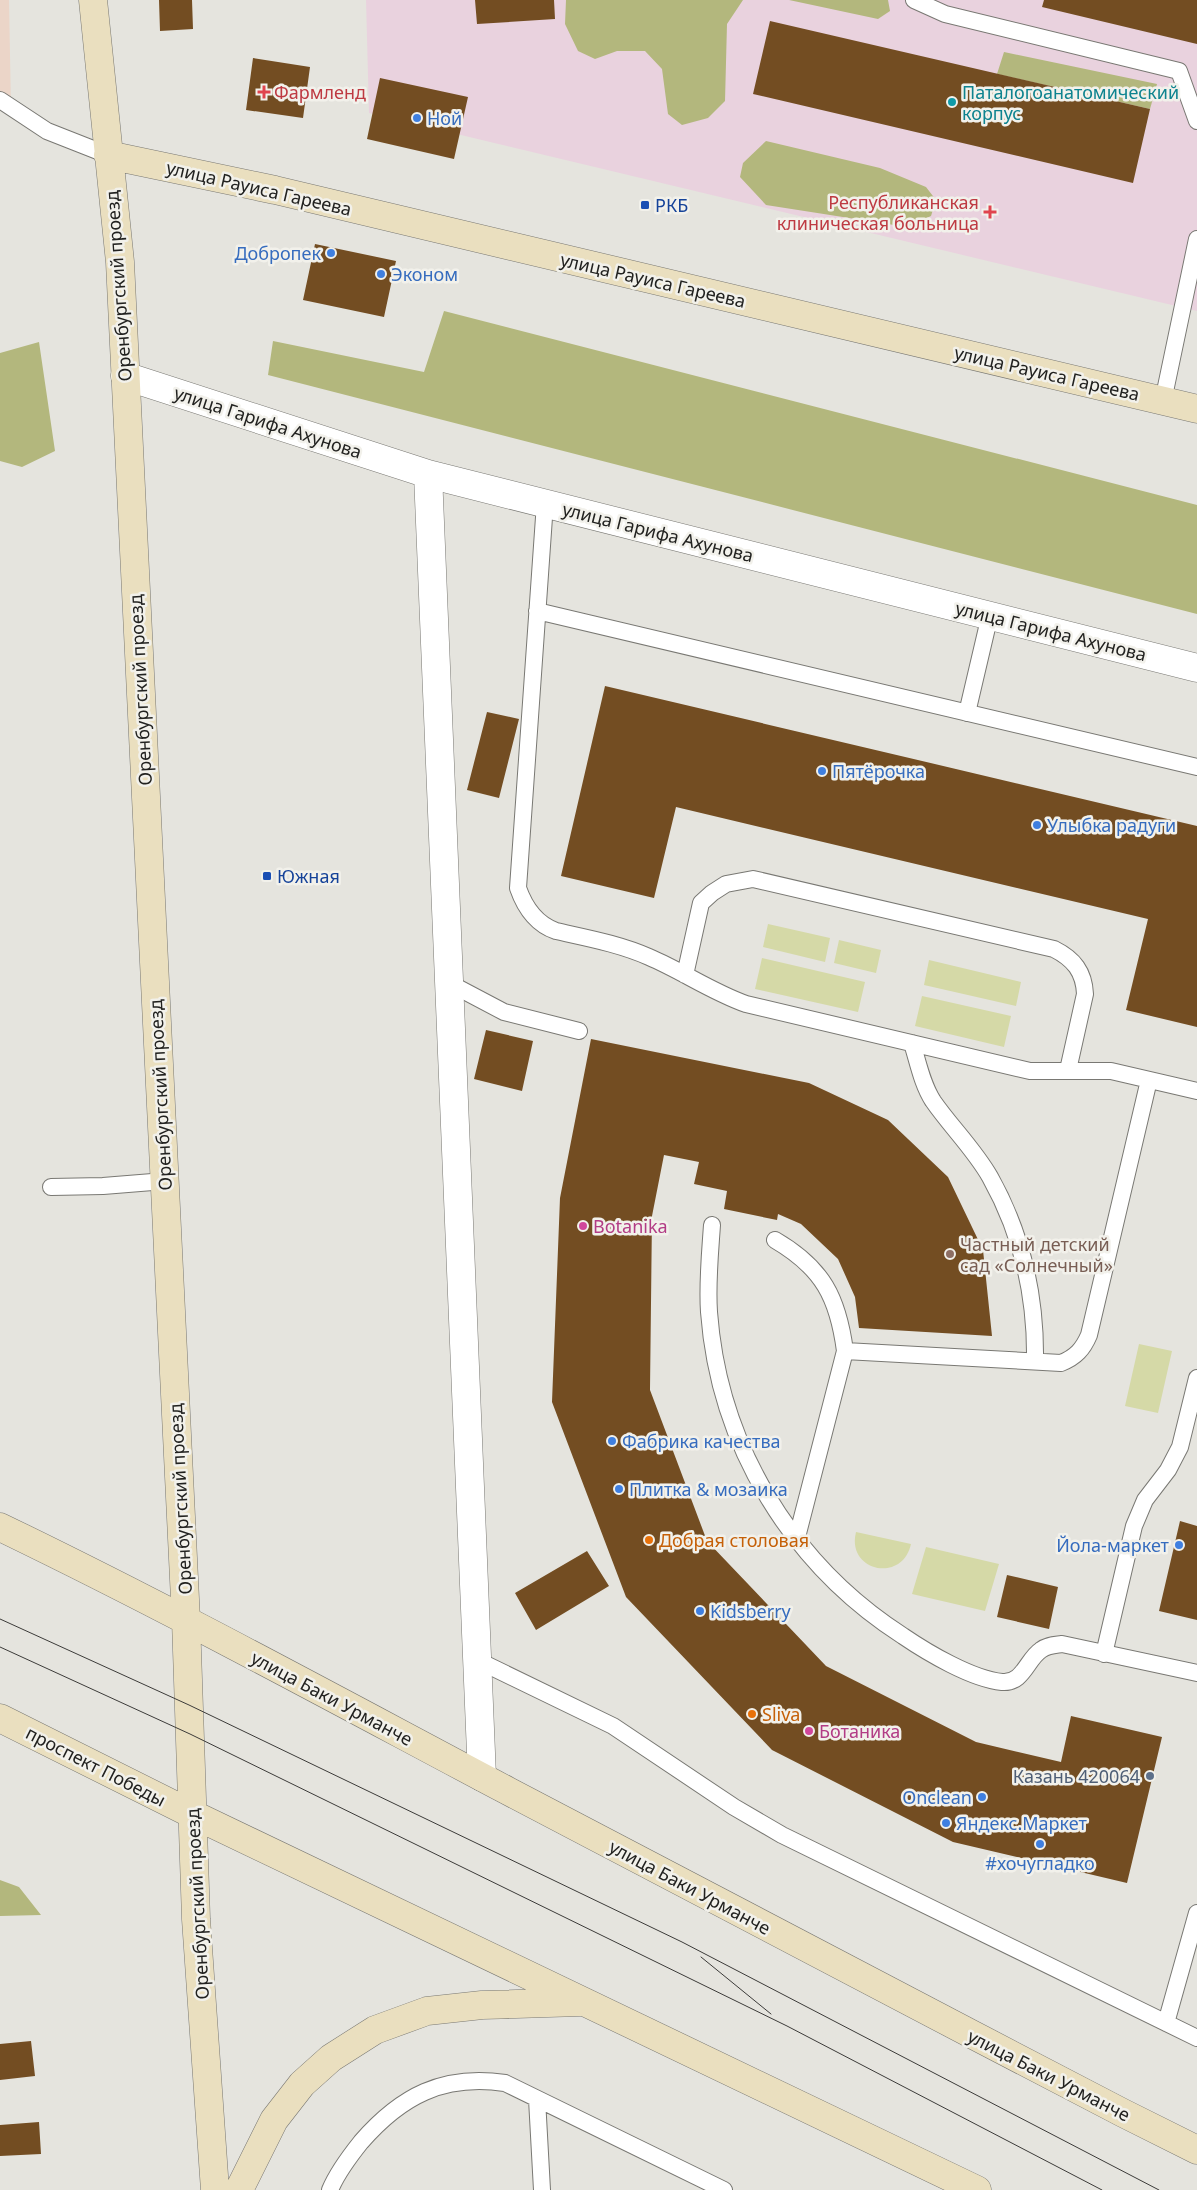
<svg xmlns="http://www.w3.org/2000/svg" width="1197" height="2190" font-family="'Noto Sans',sans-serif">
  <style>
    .commercial { fill: #ebd5c8 }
    .medical { fill: #e9d2de }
    .green { fill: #d5d9a7 }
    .forest { fill: #b3b77d }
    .building { fill: #734d22 }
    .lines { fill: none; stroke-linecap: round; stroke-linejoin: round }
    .lane-casing { stroke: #797873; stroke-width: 18 }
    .street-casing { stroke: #797873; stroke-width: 29 }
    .secondary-casing { stroke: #797873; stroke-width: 29 }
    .lane { stroke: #fff; stroke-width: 16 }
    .street { stroke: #fff; stroke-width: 28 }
    .secondary { stroke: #eadfbf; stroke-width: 28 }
    .tram { stroke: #3c3b39; stroke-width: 1 }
    .health-dot { fill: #e0444e; stroke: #f2f1eb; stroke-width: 2 }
    .culture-dot { fill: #0f9aa8; stroke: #f2f1eb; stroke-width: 2 }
    .shop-dot { fill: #3f7fe0; stroke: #f2f1eb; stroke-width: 2 }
    .transit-dot { fill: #1a4fb4; stroke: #f2f1eb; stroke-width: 2 }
    .hotel-dot { fill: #d1479c; stroke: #f2f1eb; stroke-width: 2 }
    .education-dot { fill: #8d6e63; stroke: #f2f1eb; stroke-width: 2 }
    .food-dot { fill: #e8710a; stroke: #f2f1eb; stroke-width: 2 }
    .service-dot { fill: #5c6f8a; stroke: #f2f1eb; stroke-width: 2 }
    .labels { text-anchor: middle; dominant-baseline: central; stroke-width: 5; stroke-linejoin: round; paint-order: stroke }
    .health-label { font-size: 18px; fill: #be3a42; stroke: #f2f1eb; text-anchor: start }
    .culture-label { font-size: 18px; fill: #0d838f; stroke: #f2f1eb; text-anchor: start }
    .shop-label { font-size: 18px; fill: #366cbe; stroke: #f2f1eb; text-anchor: start }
    .street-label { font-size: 18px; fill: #222220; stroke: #f2f1eb }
    .transit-label { font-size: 18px; fill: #164399; stroke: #f2f1eb; text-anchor: start }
    .hotel-label { font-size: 18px; fill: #b23c85; stroke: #f2f1eb; text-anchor: start }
    .education-label { font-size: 18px; fill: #785e54; stroke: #f2f1eb; text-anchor: start }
    .food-label { font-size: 18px; fill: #c56008; stroke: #f2f1eb; text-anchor: start }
    .service-label { font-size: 18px; fill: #4e5e75; stroke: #f2f1eb; text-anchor: end }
  </style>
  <rect width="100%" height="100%" fill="#e5e4de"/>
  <path class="commercial" d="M0,0h9l2,109 -11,1z"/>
  <path class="medical" d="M366,0h831v311l-828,-198z"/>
  <path class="green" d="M768,924l62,14 -5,24 -62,-15z
    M839,940l42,10 -5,23 -42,-10z
    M762,958l103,24 -7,30 -103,-23z
    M929,960l92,22 -5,24 -92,-21z
    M922,996l89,20 -7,31 -89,-21z
    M1139,1344l33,7 -14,62 -33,-7z
    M856,1532l55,12c-9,40 -65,27 -55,-12z
    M926,1547l73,17 -14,47 -73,-17z"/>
  <path class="forest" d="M566,0h177l-16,24 -2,77 -17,17 -26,7 -14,-11 -6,-45 -17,-18h-28l-22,8 -17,-8 -13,-27z
    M789,0h99l2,11 -12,8z
    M1004,52l153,32 -7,25 -153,-35z
    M766,141l114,27 46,19 10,13 -5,16 -24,11 -141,-22 -26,-28 3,-14z
    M444,311l753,194v109l-929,-239 5,-34 151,31z
    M39,342l16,109 -33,16 -22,-6v-108z
    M0,1880l19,7 22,28 -41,1z"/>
  <path class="building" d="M159,0h33l1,29 -33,2z
    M475,0h79l1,19 -78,5z
    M1044,0h153v44l-155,-37z
    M770,21l380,88 -17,74 -380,-89z
    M253,58l57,9 -7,51 -57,-8z
    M380,78l88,19 -14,62 -87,-20z
    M315,244l81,17 -12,56 -81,-17z
    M605,686l592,140v201l-71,-17 22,-91 -472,-112 -22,91 -93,-22z
    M487,712l32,7 -20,79 -32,-8z
    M486,1030l47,11 -11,50 -48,-12z
    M591,1039l218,44 79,37 60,57 35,73 9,86 -133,-8 -4,-31 -17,-38 -37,-35 -23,-10 -1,6 -53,-11 3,-18 -33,-7 5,-22 -35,-7 -12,61 -2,174 57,151 119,125 150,76 85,20 10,-46 91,21 -35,146 -174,-41 -181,-92 -146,-153 -74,-195 8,-204z
    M1180,1521l17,5v94l-38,-9z
    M587,1551l22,35 -73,44 -21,-37z
    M1007,1575l51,12 -9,42 -52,-12z
    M31,2041l4,35 -35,4v-36z
    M39,2122l2,32 -41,2v-31z"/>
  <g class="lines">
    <defs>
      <path id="lane" d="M914,0l31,14 234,57 18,50
        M0,100l47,31 61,24
        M1163,401l34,-162
        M545,503l-27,385c7,20 18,36 38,43 31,7 64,13 93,26 33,14 63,35 97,47l284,67h81l86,20
        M537,611l660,156
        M967,713l23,-98
        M685,975l16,-72 11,-10 14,-9 27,-5 301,70c20,10 30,23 31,45l-17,76
        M449,983l55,29 75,19
        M912,1043c6,19 10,41 21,58 18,26 41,48 57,76 32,57 46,120 45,184
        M51,1187l52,-1 62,-5
        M712,1225c-2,29 -5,58 -3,87 10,133 82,252 194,324 25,17 69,43 99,46 21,2 25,-23 39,-32 6,-5 14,-5 21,-6l135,29
        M775,1240c48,28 63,58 70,111l-49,190
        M845,1351l216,12c15,-6 22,-14 28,-28l60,-255
        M1104,1654l30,-128 11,-26 23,-30 12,-23 17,-69
        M477,1660l136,66 121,81 48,28 415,203
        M1166,2023l31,-110
        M537,2099l5,91
        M330,2190c7,-17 19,-33 31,-48 40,-46 82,-68 144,-59l219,107"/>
      <path id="street" d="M125,376l303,98 769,194
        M428,474l54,1303"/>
      <path id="secondary" d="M93,0l27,262 66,1358 10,299 19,271
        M108,155l167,35 922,219
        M0,1527c172,83 340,175 508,264 205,109 410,215 615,322l74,37
        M0,1718l192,96 785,376
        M239,2190l35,-70 28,-36 29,-26 44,-28 52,-19 55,-6 98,-3"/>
    </defs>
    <use href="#lane" class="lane-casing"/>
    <use href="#street" class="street-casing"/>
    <use href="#secondary" class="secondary-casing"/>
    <use href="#lane" class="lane"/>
    <use href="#street" class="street"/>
    <use href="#secondary" class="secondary"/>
    <path class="tram" d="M0,1619l189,86 493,237 477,248
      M0,1647l190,87 597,292 315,164
      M701,1957l70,57"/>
  </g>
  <g class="health-dot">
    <path d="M261.5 84.5h5v5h5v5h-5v5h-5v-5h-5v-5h5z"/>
    <path d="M987.5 204.5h5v5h5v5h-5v5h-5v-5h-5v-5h5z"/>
  </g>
  <circle class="culture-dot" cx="952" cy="102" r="5"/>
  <g class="shop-dot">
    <circle cx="417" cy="118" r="5"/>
    <circle cx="331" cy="253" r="5"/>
    <circle cx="381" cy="274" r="5"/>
    <circle cx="822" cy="771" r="5"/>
    <circle cx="1037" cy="825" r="5"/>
    <circle cx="612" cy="1441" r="5"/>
    <circle cx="619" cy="1489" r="5"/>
    <circle cx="1179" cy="1545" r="5"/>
    <circle cx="700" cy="1611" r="5"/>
    <circle cx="982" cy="1797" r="5"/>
    <circle cx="946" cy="1823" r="5"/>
    <circle cx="1040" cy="1844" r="5"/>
  </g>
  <g class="transit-dot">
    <rect x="640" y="200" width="10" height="10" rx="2.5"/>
    <rect x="262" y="871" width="10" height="10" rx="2.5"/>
  </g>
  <g class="hotel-dot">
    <circle cx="583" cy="1226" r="5"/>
    <circle cx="809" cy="1731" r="5"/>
  </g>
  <circle class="education-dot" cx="950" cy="1254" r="5"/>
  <g class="food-dot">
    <circle cx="649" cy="1540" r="5"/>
    <circle cx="752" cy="1714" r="5"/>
  </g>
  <circle class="service-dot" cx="1150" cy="1776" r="5"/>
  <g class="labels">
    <g class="health-label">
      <text x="274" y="92">Фармленд</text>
      <text x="979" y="202" text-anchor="end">Республиканская<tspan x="979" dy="21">клиническая больница</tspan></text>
    </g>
    <g class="culture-label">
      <text x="962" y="92">Паталогоанатомический<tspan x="962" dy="21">корпус</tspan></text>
    </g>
    <g class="shop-label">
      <text x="427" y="118">Ной</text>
      <text x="321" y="253" text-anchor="end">Добропек</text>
      <text x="391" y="274">Эконом</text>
      <text x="832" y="771">Пятёрочка</text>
      <text x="1047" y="825">Улыбка радуги</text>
      <text x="622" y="1441">Фабрика качества</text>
      <text x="629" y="1489">Плитка &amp; мозаика</text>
      <text x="1169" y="1545" text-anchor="end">Йола-маркет</text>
      <text x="710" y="1611">Kidsberry</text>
      <text x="972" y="1797" text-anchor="end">Onclean</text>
      <text x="956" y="1823">Яндекс.Маркет</text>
      <text x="1040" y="1863" text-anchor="middle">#хочугладко</text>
    </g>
    <g class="street-label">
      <text transform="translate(259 188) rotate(13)">улица Рауиса Гареева</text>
      <text transform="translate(653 280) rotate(13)">улица Рауиса Гареева</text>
      <text transform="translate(118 286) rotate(-94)">Оренбургский проезд</text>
      <text transform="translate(1047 373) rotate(13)">улица Рауиса Гареева</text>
      <text transform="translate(268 422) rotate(18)">улица Гарифа Ахунова</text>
      <text transform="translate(658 532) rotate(14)">улица Гарифа Ахунова</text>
      <text transform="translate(1051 631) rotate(14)">улица Гарифа Ахунова</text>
      <text transform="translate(140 690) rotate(-93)">Оренбургский проезд</text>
      <text transform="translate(160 1095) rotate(-93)">Оренбургский проезд</text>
      <text transform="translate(180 1499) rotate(-93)">Оренбургский проезд</text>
      <text transform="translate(332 1698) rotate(28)">улица Баки Урманче</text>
      <text transform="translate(96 1766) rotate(27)">проспект Победы</text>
      <text transform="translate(690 1887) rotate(28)">улица Баки Урманче</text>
      <text transform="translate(197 1904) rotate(-93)">Оренбургский проезд</text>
      <text transform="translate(1049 2075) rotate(27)">улица Баки Урманче</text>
    </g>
    <g class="transit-label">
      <text x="655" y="205">РКБ</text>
      <text x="277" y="876">Южная</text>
    </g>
    <g class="hotel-label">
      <text x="593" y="1226">Botanika</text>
      <text x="819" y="1731">Ботаника</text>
    </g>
    <g class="education-label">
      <text x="960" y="1244">Частный детский<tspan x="960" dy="21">сад «Солнечный»</tspan></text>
    </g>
    <g class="food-label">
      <text x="659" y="1540">Добрая столовая</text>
      <text x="762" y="1714">Sliva</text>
    </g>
    <g class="service-label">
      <text x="1140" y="1776">Казань 420064</text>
    </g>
  </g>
</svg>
